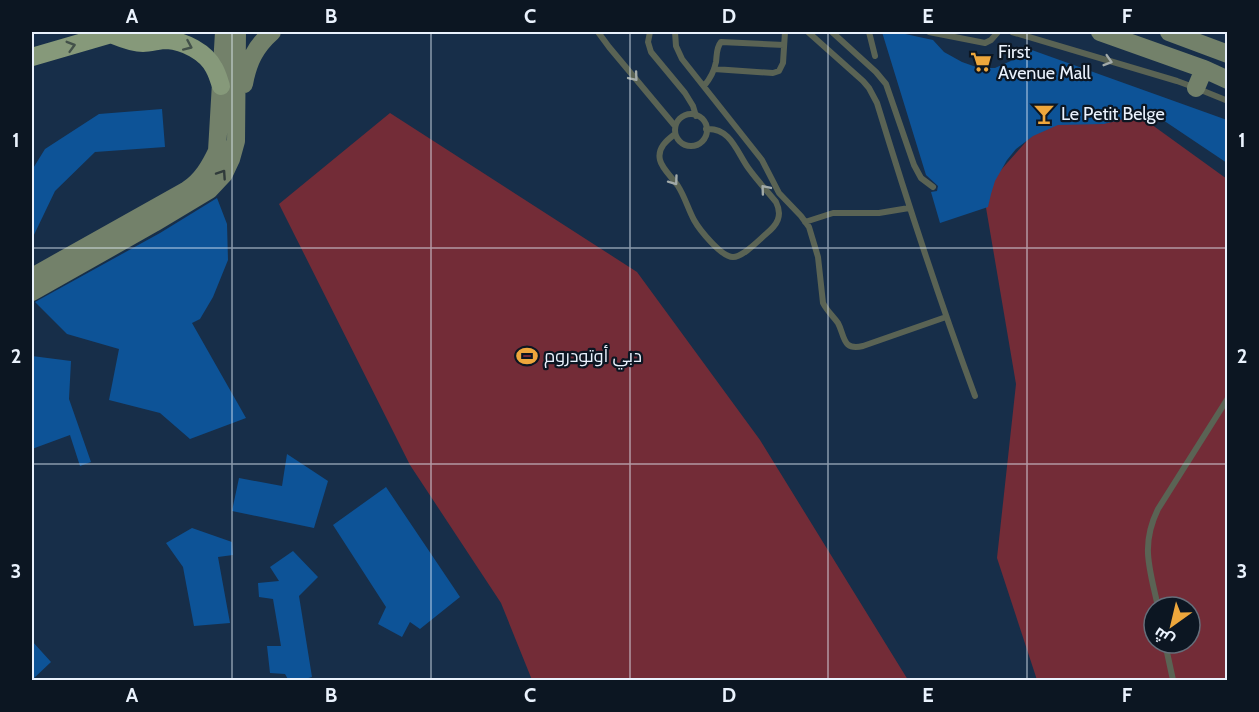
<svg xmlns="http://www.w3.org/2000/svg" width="1259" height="712" font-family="Cabin,Cairo,sans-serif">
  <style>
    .green { fill: #732c37; fill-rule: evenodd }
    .building { fill: #0d5397 }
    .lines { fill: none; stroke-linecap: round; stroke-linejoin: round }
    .lane { stroke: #5a6354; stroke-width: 6 }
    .secondary { stroke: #73816a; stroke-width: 18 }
    .primary { stroke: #86997a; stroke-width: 18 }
    .oneway { stroke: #43514a }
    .oneway2 { stroke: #a2aaa8 }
    .oneway3 { stroke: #303b3b }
    .grid { fill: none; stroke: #eaf2fd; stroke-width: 1.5; stroke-opacity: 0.55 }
    .labels { text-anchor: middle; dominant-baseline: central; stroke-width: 4.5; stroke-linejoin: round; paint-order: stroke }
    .poi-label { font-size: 18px; fill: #eaf2fd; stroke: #0c1622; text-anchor: start }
    .neatline { fill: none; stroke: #eaf2fd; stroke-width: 2 }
    .grid-label { font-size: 20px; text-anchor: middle; font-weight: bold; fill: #eaf2fd }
  </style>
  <rect width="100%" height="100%" fill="#172e49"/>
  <path class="green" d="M390,113l247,159 123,168 148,240h-376l-31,-77 -91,-138 -131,-261z
    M1137,114l90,65v501h-190l-40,-122 19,-174 -33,-194 58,-65zM1154,607h36v36h-36z"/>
  <path class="building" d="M882,32h14l37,8 11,12 18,10 17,6h16l18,-8 16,-11 198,71v43l-76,-51 -47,12 -46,1 -25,11 -17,13 -9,11 -12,21 -4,13 -3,13 -48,16 -9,-31 6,-1 1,-5 -12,-11z
    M162,109l3,38 -70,5 -40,39 -23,48v-69l13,-21 54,-35z
    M217,198l10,26 1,36 -15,37 -13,22 -8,4 54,95 -56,21 -30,-26 -51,-13 10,-51 -52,-15 -32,-32 125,-69z
    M32,356l39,5 -2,38 22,63 -11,4 -10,-31 -38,14z
    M287,454l41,27 -14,47 -82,-17 7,-33 43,8z
    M386,487l74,110 -40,32 -10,-7 -8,15 -24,-13 8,-17 -53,-82z
    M192,528l40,14 1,13 -15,2 12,66 -36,3 -11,-59 -17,-24z
    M293,551l25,26 -19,19 13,81 -14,4h-9l-4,-7 -15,-1 -3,-27h14l-8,-47 -14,-2 -1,-14 21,-2 -9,-14z
    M32,641l19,21 -19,18z"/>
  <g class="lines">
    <path class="lane" d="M598,32l11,15 66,79
      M650,32l-2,10 3,10 34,41 8,13 3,10
      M675,32l1,14 6,13 80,101 17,33 22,23 8,11 9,30 5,46c4,8 10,13 15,20 7,13 4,28 25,23l83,-29
      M808,32l55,49 6,7 8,15c30,98 62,196 98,293
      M832,32l44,40 10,12 28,81 7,13 12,9
      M869,32l6,24
      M929,32l56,11 6,-3 7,-8
      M1012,32l165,49 19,7 32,13
      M714,69l59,4 6,-2 4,-8 2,-31
      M704,86c6,-7 10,-14 12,-24 1,-7 0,-14 5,-20l63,3
      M675 130a16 16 0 1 1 32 0a16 16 0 1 1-32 0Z
      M675,134c-8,6 -18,14 -15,26 2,9 13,18 18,26 7,11 10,23 16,34 5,9 27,37 39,37 10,0 26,-17 33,-23 11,-9 17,-18 10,-32 -9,-11 -19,-22 -27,-33 -12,-16 -18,-42 -43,-40
      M805,222l28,-9h46l30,-5
      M1158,607c-8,-38 -18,-61 0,-98l70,-111
      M1165,643l8,37"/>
    <path class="secondary" d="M1100,32l104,37 24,11
      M1169,32l59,22
      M244,84c4,-22 11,-37 28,-52
      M1196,88l8,-19
      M32,277l155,-87c15,-10 23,-24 30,-39l7,-119
      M32,292l122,-69 55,-33 15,-16 7,-15 5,-18 1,-109"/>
    <path class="primary" d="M111,34c10,4 21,9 32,9 8,0 16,-3 24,-3 17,1 39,12 47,28 3,5 5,12 7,18
      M32,57l79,-23 11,-2"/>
  </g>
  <defs><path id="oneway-chevron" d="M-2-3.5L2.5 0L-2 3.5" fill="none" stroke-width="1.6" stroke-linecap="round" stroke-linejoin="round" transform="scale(1.5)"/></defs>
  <g class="oneway">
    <use href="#oneway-chevron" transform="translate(71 46) rotate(-16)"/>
    <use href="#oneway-chevron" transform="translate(188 46) rotate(24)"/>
  </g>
  <g class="oneway2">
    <use href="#oneway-chevron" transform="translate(1108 61) rotate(17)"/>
    <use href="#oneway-chevron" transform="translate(634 77) rotate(50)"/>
    <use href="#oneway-chevron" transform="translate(674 181) rotate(54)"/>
    <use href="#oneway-chevron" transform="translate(765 189) rotate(-130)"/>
  </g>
  <use class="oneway3" href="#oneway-chevron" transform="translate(222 174) rotate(-56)"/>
  <path class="grid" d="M232,32v648M431,32v648M630,32v648M828,32v648M1027,32v648M32,248h1196M32,464h1196"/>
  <defs>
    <symbol id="supermarket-bare" viewBox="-9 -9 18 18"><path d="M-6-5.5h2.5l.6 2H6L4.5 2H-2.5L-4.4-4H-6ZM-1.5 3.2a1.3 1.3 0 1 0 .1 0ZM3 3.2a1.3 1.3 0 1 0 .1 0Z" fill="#eea73c" stroke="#0c1622" stroke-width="2.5" paint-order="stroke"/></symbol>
    <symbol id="bar-bare" viewBox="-9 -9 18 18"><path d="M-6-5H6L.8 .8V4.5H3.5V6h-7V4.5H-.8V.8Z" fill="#eea73c" stroke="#0c1622" stroke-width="2.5" paint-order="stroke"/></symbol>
    <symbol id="stadium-bare" viewBox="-9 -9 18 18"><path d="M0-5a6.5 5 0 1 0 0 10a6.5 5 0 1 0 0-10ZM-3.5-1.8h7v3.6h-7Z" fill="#eea73c" stroke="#0c1622" stroke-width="2.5" paint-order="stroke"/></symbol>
  </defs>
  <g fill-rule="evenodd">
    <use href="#supermarket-bare" x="966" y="47" width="30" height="30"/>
    <use href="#bar-bare" x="1029" y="99" width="30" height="30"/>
    <use href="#stadium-bare" x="512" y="341" width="30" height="30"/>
  </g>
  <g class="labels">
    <g class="poi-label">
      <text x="998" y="52">First<tspan x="998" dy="21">Avenue Mall</tspan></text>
      <text x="1061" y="114">Le Petit Belge</text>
      <text x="544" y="356">دبي أوتودروم</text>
    </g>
  </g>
  <rect width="1259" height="712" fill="none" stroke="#0c1622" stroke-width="66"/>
  <g transform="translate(1172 625) rotate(214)"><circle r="28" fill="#0c1622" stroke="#656e7a" stroke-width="1.5"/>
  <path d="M0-4.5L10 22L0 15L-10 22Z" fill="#eea73c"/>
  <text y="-9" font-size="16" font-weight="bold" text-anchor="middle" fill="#eaf2fd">ش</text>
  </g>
  <rect x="33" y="33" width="1193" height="646" class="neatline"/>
  <g class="grid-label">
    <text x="132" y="23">A</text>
    <text x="331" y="23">B</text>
    <text x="530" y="23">C</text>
    <text x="729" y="23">D</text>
    <text x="928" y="23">E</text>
    <text x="1127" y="23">F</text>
    <text x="16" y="147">1</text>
    <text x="1242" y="147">1</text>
    <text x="16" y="363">2</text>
    <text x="1242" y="363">2</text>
    <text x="16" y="578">3</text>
    <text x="1242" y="578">3</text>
    <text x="132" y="702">A</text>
    <text x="331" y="702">B</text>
    <text x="530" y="702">C</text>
    <text x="729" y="702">D</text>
    <text x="928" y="702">E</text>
    <text x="1127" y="702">F</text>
  </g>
</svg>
